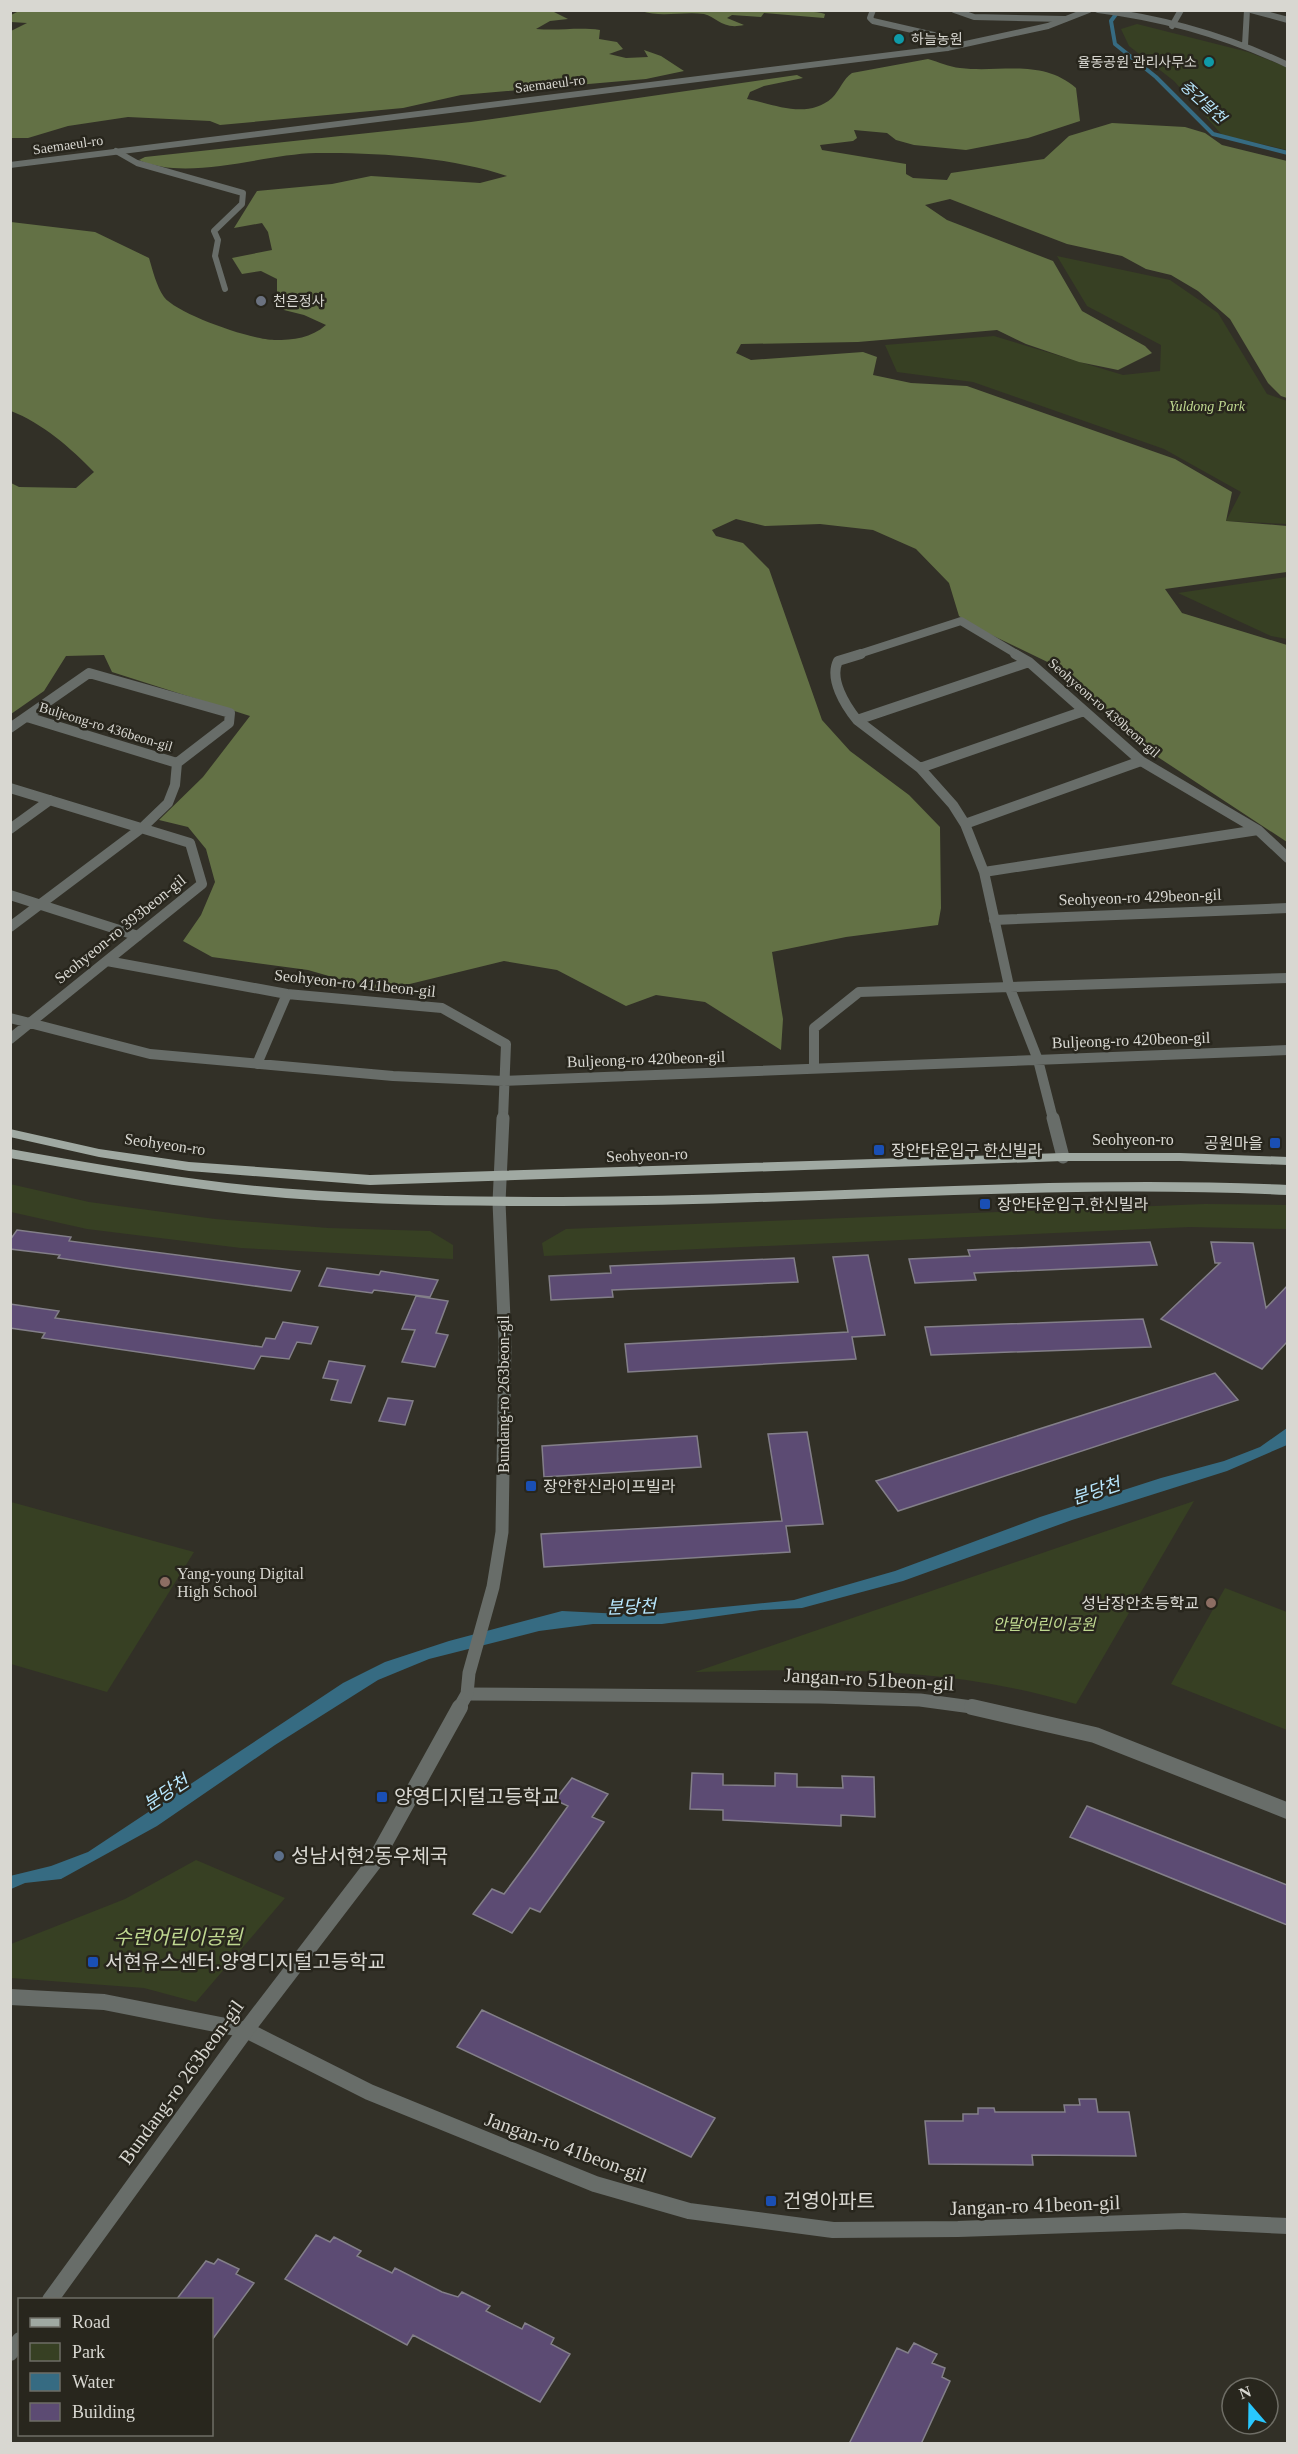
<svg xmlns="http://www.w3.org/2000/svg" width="1298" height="2454" font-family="'Times New Roman','Noto Sans KR',serif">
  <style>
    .green { fill: #374023 }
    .forest { fill: #637145 }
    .water { fill: #366b82 }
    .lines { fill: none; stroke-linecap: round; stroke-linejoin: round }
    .stream { stroke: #366b82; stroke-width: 4 }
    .building { fill: #5c4b73; stroke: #837f89; stroke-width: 1.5 }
    .minor-far4 { stroke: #686d69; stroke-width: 6 }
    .minor-far3 { stroke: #686d69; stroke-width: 8 }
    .minor-far2 { stroke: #686d69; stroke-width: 10 }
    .minor-far1 { stroke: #686d69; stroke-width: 13 }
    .minor { stroke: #686d69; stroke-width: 16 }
    .tertiary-far2 { stroke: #686d69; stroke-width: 6 }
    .tertiary-far1 { stroke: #686d69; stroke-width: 13 }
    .tertiary { stroke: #686d69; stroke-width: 16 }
    .primary { fill: #a0a9a2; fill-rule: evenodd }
    .culture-dot { fill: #0f9aa8; stroke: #28261d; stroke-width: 2 }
    .worship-dot { fill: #6b7280; stroke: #28261d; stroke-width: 2 }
    .transit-dot { fill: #1a4fb4; stroke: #28261d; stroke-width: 2 }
    .education-dot { fill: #8d6e63; stroke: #28261d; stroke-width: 2 }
    .service-dot { fill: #5c6f8a; stroke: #28261d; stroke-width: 2 }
    .labels { text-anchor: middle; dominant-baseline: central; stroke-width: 5; stroke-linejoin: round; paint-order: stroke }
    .far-poi-label { font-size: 14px; fill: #d8d7d1; stroke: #28261d; text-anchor: start }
    .far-street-label { font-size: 14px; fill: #d8d7d1; stroke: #28261d }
    .far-park-label { font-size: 14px; font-style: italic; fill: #bfd890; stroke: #28261d }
    .far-water-label { font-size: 15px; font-style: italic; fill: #b8e7fe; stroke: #28261d }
    .street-label { font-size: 16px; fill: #d8d7d1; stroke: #28261d }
    .poi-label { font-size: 16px; fill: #d8d7d1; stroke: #28261d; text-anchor: start }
    .park-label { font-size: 16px; font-style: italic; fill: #bfd890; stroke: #28261d }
    .water-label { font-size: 18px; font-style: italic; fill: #b8e7fe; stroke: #28261d }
    .near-street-label { font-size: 20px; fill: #d8d7d1; stroke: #28261d }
    .near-poi-label { font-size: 20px; fill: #d8d7d1; stroke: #28261d; text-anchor: start }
    .near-park-label { font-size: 20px; font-style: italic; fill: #bfd890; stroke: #28261d }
  </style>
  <rect width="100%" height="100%" fill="#323027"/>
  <path class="green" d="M1137,24l111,28 39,15v83l-65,-15 -48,-54 -45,-35 -8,-17z
    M1057,256l113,24 48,33 49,81 20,7v123l-61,-3 15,-29 -77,-43 -191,-67 -76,-10 -12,-27 109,-9 129,39 37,-4 1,-26 -74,-39z
    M1287,577v62l-16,-3 -93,-43z
    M10,1184l79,18 126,17 113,9 102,3 23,14v14l-212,-11 -154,-19 -76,-17z
    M1205,1204l82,1v24l-97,-2 -646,29 -2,-13 24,-14z
    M1194,1501l-118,203c-130,-39 -248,-35 -381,-32z
    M11,1502l183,50 -87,140 -96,-28z
    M1225,1588l62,24v118l-116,-46z
    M196,1860l89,38 -89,104 -52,-14 -133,-10v-34l114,-45z"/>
  <path class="forest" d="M772,10c15,2 41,0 53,4l-1,4 -60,-5 -3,4 -29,-2 -5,3 17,7c-22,5 -27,-8 -40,-11 -21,-3 -42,4 -63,-3z
    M19,11h533l16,8 -18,2 -14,8c23,2 42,-2 64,1l-1,9 18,3 6,7 -14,5 17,4 22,-1 -4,-7 17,6 23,15 -38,8 -185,16 -58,13 -183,17 -10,-4 -82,-4 -60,9 -40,12h-17v-107l16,-8 -16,-1v-7z
    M928,59c11,3 21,8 32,9 41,5 81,-10 116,20l4,33 -52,17 -62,12 -52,-5 -18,-5 -9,-7 -33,-3 3,8 -4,3 -33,4 2,5 84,14v10l7,4 34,2 4,-7 93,-14 25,-23 43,-13 73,4 20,6 17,12 65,16v237l-6,-2 -13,-13 -38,-64 -32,-28 -27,-16 -25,-6 -24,-13 -55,-12 -117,-45 -25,6 22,15 106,41 29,50 63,35 7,7 -34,17 -39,-8 -53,-18 -29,-14 -139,12 -117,2 -5,9 15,7 112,-8 14,5 -4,18 38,8 56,3 208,73 57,33 -6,29 61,5v46l-122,17 17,24 105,32v197l-149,-98 -43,-39 -29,-34 -87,-42 -20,-13 -10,-33 -33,-34 -43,-19 -53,-6 -55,2 -29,-7 -24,11 4,6 27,7 26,26 53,151 28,31 59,44 31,32 1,81 -3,17 -92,12 -74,15 11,67 -2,31 -76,-48 -49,-7 -30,11 -69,-36 -53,-9 -123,30 -73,-21 -96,-13 -29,-16 18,-26 14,-33 -9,-33 -18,-22 -29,-7 44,-43 47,-61 -138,-44 -8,-17 -38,1 -22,35 -33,23v-231l8,4 57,1 18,-16c-23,-24 -52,-49 -83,-61v-189l84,10 54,26c4,13 7,27 15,39 13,17 88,43 110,43 20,0 37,-2 52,-15l-22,-10 -20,-5 -7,-15v-16l-16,-8 -19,3 -10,-16 40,-8 -4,-18 -6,-9 -28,5 23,-37 75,-7 39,-8 109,7 27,-7c-54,-19 -134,-24 -191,-23 -53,1 -128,29 -177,7l6,-3 326,-35 326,-47 6,3 -39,8 -14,6 -3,7c27,5 60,21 85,-1 8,-8 11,-19 20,-25z"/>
  <path class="water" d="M1287,1428v17l-60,26 -155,49 -169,61 -101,27 -41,2 -99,14h-69l-54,7 -110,28 -51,21 -103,65 -118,81 -96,53 -36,4 -14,6 -1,-13 41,-10 37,-14 255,-169 42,-21 64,-21 113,-30 80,4 152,-15 101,-29 145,-54 121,-39 63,-17 36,-14z"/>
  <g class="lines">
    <path class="stream" d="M1119,10l-8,11 4,23 41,33 57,57 75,19"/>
  </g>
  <path class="building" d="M17,1230l54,7 -2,4 231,30 -9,20 -166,-23 -67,-10 2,-3 -50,-6v-9z
    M1150,1242l7,23 -183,8 2,7 -61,3 -6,-24 61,-3 -2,-6z
    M1211,1242l42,1 13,65 21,-22v56l-25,27 -101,-50 59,-56h-5z
    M868,1255l17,80 -33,2 4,22 -228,13 -3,-28 223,-12 -15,-75z
    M794,1258l4,24 -186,8 1,7 -62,3 -2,-24 62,-3 -1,-7z
    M327,1268l52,7 2,-4 57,9 -8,17 -56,-7 -2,3 -53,-7z
    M416,1296l32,5 -12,32 12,2 -13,32 -33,-5 13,-32 -13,-1z
    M10,1304l49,7 -4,7 207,29 4,-9 9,1 8,-17 35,5 -7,17 -14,-2 -8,17 -28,-3 -7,13 -212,-31 3,-5 -35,-5z
    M1143,1319l8,28 -220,8 -6,-28z
    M329,1361l36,5 -14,37 -20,-3 7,-20 -15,-2z
    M1215,1373l23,27 -340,111 -22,-30z
    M388,1398l25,3 -8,24 -26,-4z
    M807,1432l16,92 -37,2 4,26 -246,15 -3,-33 241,-13 -14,-87z
    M697,1436l4,31 -157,10 -2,-31z
    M692,1773l31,1v11l52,1v-13l22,1v13l46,1 -1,-12 32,1 1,40 -34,-2v11l-118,-6v-10l-33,-1z
    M572,1778l36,16 -16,23 12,5 -64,90 -10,-4 -18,25 -39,-19 19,-25 12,5 29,-39 35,-49 -13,-6z
    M1087,1806l200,79v40l-217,-88z
    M482,2010l233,108 -24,39 -234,-110z
    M1079,2099h17l2,13h31l7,44 -104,-1 1,10 -104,-1 -4,-43h38v-7h15v-6h16l1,4h70l-1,-7h16z
    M316,2235l14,7 4,-5 27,14 -4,5 35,17 3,-5 47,24 16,5 4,-5 28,14 -4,5 36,18 3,-6 29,15 -3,6 19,10 -30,48 -127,-67 -6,10 -122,-66z
    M218,2259l21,10 -3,5 18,9 -42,57v-40h-36l30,-39 8,3z
    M914,2343l23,11 -5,9 13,5 -3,9 8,4 -29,63h-72l48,-96 11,5z"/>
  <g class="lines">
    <path class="minor-far4" d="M873,10l-3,8 3,3 61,14 2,6 11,7
      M954,10l20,7 91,2
      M1098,10c65,8 131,27 190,55
      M1251,10l37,10
      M1172,26l9,-16
      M1245,45l2,-35
      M116,151l21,12 106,30 -1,11 -28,27 4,9 -3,16 10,33"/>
    <path class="minor-far3" d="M856,655l105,-34 57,34"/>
    <path class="minor-far2" d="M861,654l-23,7c-9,18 7,44 19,59l63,48 33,37 12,19 19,48 25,114 29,74 15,59
      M1015,654l14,8 112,99 117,69 30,28
      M27,717l150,46
      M857,720l172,-58
      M10,728l79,-55 141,40 -1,10 -52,40 -2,22 -7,18 -25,24 -133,100
      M920,768l164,-57
      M10,788l180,55 12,41 -192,155
      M965,824l176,-63
      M10,829l40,-29
      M984,872l274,-42
      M10,895l128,41
      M994,920l294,-12
      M107,961l180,33 155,14 64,36 -3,75
      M10,1018l140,36 243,22 111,5 784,-31
      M257,1064l30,-70
      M814,1069v-41l45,-36 429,-14"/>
    <path class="minor-far1" d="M1053,1118l10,39
      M499,1202l4,-84
      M467,1694l353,3 100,3 59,8"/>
    <path class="minor" d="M972,1707l123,28 193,76
      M10,1997l94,5 142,28 123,62 226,92 94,27 144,19 125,-1 226,-8 104,5"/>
    <path class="tertiary-far2" d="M10,165l937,-117 101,-22 41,-16"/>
    <path class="tertiary-far1" d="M459,1708l8,-14 2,-21 24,-86 9,-55 3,-189 -6,-141"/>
    <path class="tertiary" d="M50,2300l196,-270 127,-166 87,-157
      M10,2353l10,-13"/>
    <path class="primary" d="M10,1129l89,20 90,13 181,13 693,-22h117l108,4v8l-108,-4h-117l-693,24 -181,-14 -90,-14 -89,-20z
      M10,1149c72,13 144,25 217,34 110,12 222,14 334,14 242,0 484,-23 727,-12v10c-243,-12 -485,11 -727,11 -112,0 -224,-1 -335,-14 -72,-9 -144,-21 -216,-34z"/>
  </g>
  <g class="culture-dot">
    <circle cx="899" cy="39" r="6"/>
    <circle cx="1209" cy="62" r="6"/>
  </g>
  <circle class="worship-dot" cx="261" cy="301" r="6"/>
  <g class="transit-dot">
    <rect x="1269" y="1137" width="12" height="12" rx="3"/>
    <rect x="873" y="1144" width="12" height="12" rx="3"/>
    <rect x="979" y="1198" width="12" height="12" rx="3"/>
    <rect x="525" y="1480" width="12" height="12" rx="3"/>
    <rect x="376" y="1791" width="12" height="12" rx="3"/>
    <rect x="87" y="1956" width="12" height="12" rx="3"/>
    <rect x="765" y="2195" width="12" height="12" rx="3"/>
  </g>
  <g class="education-dot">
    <circle cx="165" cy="1582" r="6"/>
    <circle cx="1211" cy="1603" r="6"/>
  </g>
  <circle class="service-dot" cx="279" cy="1856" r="6"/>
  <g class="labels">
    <g class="far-poi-label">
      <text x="911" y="39">하늘농원</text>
      <text x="1197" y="62" text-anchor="end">율동공원 관리사무소</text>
      <text x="273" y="301">천은정사</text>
    </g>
    <g class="far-street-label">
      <text transform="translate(550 84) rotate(-7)">Saemaeul-ro</text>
      <text transform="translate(68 145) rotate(-8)">Saemaeul-ro</text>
      <text transform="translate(1104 708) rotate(41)">Seohyeon-ro 439beon-gil</text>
      <text transform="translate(106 727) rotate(17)">Buljeong-ro 436beon-gil</text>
    </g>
    <g class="far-park-label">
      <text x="1207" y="406">Yuldong Park</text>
    </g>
    <g class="far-water-label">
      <text transform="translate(1203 102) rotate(42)">중간말천</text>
    </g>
    <g class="street-label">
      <text transform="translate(1140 897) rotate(-2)">Seohyeon-ro 429beon-gil</text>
      <text transform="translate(120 929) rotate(-39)">Seohyeon-ro 393beon-gil</text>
      <text transform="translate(355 983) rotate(6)">Seohyeon-ro 411beon-gil</text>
      <text transform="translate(1131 1040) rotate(-2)">Buljeong-ro 420beon-gil</text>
      <text transform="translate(646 1059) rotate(-2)">Buljeong-ro 420beon-gil</text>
      <text x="1133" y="1139">Seohyeon-ro</text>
      <text transform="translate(165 1144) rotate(8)">Seohyeon-ro</text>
      <text transform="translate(647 1155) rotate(-2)">Seohyeon-ro</text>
      <text transform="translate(503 1394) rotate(-90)">Bundang-ro 263beon-gil</text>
    </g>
    <g class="poi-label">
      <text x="1263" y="1143" text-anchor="end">공원마을</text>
      <text x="891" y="1150">장안타운입구 한신빌라</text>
      <text x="997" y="1204">장안타운입구.한신빌라</text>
      <text x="543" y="1486">장안한신라이프빌라</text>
      <text x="177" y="1573">Yang-young Digital<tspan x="177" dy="18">High School</tspan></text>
      <text x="1199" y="1603" text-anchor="end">성남장안초등학교</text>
    </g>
    <g class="park-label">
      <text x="1044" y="1624">안말어린이공원</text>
    </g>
    <g class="water-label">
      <text transform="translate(1096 1491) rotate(-18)">분당천</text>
      <text transform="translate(631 1607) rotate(-2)">분당천</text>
      <text transform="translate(166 1793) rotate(-33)">분당천</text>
    </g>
    <g class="near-street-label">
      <text transform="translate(869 1679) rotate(3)">Jangan-ro 51beon-gil</text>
      <text transform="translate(181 2082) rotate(-54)">Bundang-ro 263beon-gil</text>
      <text transform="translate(566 2147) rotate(20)">Jangan-ro 41beon-gil</text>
      <text transform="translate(1035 2205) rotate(-2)">Jangan-ro 41beon-gil</text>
    </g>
    <g class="near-poi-label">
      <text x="394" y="1797">양영디지털고등학교</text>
      <text x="291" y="1856">성남서현2동우체국</text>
      <text x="105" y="1962">서현유스센터.양영디지털고등학교</text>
      <text x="783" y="2201">건영아파트</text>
    </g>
    <g class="near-park-label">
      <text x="178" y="1937">수련어린이공원</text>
    </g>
  </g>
  <rect width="1298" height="2454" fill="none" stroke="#d8d7d1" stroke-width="24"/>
  <rect x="18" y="2298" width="195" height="138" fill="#28261d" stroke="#6e6d65" stroke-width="1.5"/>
  <rect x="30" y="2318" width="30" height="9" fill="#a0a9a2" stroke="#6e6d65" stroke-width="1.5"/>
  <text x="72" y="2328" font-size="18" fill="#d8d7d1">Road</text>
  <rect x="30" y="2343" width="30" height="18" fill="#374023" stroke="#6e6d65" stroke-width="1.5"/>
  <text x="72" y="2358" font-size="18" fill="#d8d7d1">Park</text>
  <rect x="30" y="2373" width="30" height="18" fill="#366b82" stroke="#6e6d65" stroke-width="1.5"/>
  <text x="72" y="2388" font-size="18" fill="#d8d7d1">Water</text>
  <rect x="30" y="2403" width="30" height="18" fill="#5c4b73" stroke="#6e6d65" stroke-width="1.5"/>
  <text x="72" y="2418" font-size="18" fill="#d8d7d1">Building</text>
  <g transform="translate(1250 2406) rotate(340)"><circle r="28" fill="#28261d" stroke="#6e6d65" stroke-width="1.5"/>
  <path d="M0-4.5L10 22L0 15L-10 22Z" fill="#29c8ff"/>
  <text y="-9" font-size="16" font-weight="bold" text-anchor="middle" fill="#d8d7d1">N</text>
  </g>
</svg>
